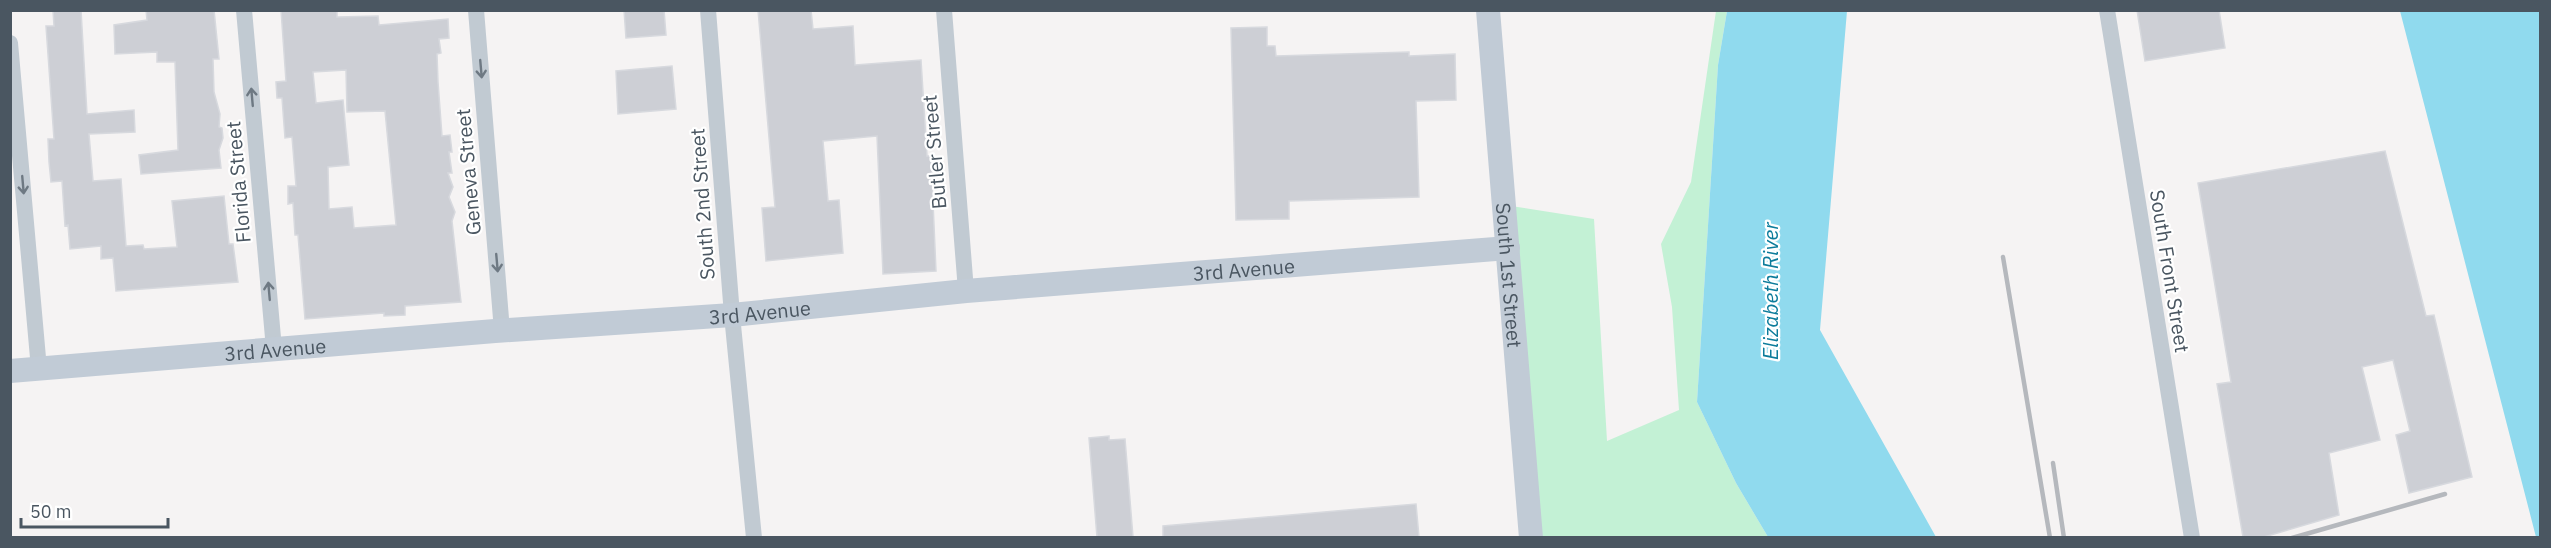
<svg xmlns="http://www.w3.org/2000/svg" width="2551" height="548" font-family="'IBM Plex Sans',sans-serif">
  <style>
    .green { fill: #c3f1d5 }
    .water { fill: #90daee }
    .building { fill: #cdcfd5; stroke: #d7d9de; stroke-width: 1.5; fill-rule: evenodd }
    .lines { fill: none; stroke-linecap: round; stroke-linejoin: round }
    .street { stroke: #c1cad2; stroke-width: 16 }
    .secondary { stroke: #c1cbd6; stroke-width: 24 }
    .rail { stroke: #b5b8bd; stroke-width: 4.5 }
    .oneway { stroke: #6e7983 }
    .labels { text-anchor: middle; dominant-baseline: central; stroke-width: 4.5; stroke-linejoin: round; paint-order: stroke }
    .street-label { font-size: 20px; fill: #4a5661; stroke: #fff }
    .water-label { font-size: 21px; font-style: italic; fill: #0c7c9b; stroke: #fff }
  </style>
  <rect width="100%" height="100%" fill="#f5f3f3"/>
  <path class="green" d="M1716,11h11l-9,54 -21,337 39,81 32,54h-233l-24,-331 83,13 13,222 72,-31 -7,-103 -11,-63 30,-62z"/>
  <path class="water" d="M1727,11h120l-27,319 116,207h-168l-32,-54 -39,-81 21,-337z
    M2400,11h140v526h-4z"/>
  <path class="building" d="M53,10h28l6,104 47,-4 1,22 -46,2 4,47 28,-2 5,67 17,-1 1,4 33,-2 -5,-46 52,-5 5,48h4l5,38 -122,9 -3,-33 -12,1v-13l-31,3 -2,-24 -3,1 -3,-45 -11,1 -2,-20 -1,-23h6l-8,-113h8z
    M146,10h68l5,49h-6l1,33 6,22 -1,13 3,1 1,10 -4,12 2,18 -80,6 -2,-19 39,-5 -3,-88h-18v-10l-42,2 -1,-29 33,-5z
    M281,10h56v7l41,-1 1,9 69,-6 1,19 -10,1 2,14 -4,1 1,28 4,54 8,-1 2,17h-3l3,21h-4l5,14 -4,10 6,15 -3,9 9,81 -56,4v9l-21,1v-3l-79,6 -7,-84h-3l-2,-32 -5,1v-18h8l-4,-49 -7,1 -3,-40h-5l-1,-16 10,-1zM346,70l1,42 38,-1 11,114 -42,3 -2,-21 -23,2 -1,-42 21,-2 -6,-65 -27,3 -3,-31z
    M624,10h40l2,25 -40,3z
    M758,10h53l2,19 40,-3 2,39 66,-5 6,96h4l5,115 -53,3 -6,-138 -54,5 5,60 11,-1 4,53 -77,8 -4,-53 13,-1z
    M2137,10h82l6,38 -80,13z
    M1267,27v19h8l1,10 133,-4v4l46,-2 1,46 -40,1 3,96 -130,4v18l-53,1 -5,-192z
    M672,66l4,43 -58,5 -2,-43z
    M2385,151l41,165 8,-1 38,162 -63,16 -13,-58 14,-4 -17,-71 -31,7 18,73 -51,13 10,62 -75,22h-21l-26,-153 14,-2 -33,-199z
    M1109,436v4l16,-1 8,98h-36l-8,-99z
    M1416,504l3,33h-256v-11z"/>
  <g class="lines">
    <path class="street" d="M244,10l30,339
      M476,10l26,321
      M708,10l24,305 22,223
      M944,10l22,281
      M2107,10l85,528
      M10,43l29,326"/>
    <g class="secondary">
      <path id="s1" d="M1488,10l43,528"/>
      <path id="s2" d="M10,371l485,-40 237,-16 234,-24 542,-43"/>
    </g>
    <path class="rail" d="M2003,257l47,281
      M2053,463l11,75
      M2292,538l153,-44"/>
  </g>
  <defs><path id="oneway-shaft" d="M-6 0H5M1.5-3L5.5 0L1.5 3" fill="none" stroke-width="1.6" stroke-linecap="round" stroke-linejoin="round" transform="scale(1.5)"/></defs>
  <g class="oneway">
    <use href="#oneway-shaft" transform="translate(481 69) rotate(85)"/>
    <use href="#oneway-shaft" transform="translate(252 97) rotate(-95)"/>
    <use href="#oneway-shaft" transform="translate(23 185) rotate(85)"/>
    <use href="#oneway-shaft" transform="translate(497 263) rotate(85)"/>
    <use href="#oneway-shaft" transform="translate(269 291) rotate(-95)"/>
  </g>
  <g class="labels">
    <g class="street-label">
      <text transform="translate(934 152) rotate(-95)">Butler Street</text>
      <text transform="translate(468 172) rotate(-95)">Geneva Street</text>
      <text transform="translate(238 182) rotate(-95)">Florida Street</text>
      <text transform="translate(702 204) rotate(-94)">South 2nd Street</text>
      <text stroke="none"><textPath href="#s2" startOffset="1238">3rd Avenue</textPath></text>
      <text transform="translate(2170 271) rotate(81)">South Front Street</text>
      <text stroke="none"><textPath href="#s1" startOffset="266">South 1st Street</textPath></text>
      <text stroke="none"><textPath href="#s2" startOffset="752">3rd Avenue</textPath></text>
      <text stroke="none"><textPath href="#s2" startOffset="266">3rd Avenue</textPath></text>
    </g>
    <g class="water-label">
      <text transform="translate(1770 291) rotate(-90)">Elizabeth River</text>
    </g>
  </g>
  <rect width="2551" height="548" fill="none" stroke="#4a5661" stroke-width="24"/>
  <path d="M21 518v9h147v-9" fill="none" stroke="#4a5661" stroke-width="3"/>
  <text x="30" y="518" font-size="18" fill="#4a5661" stroke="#ffffff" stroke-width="4.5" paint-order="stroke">50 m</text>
</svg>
